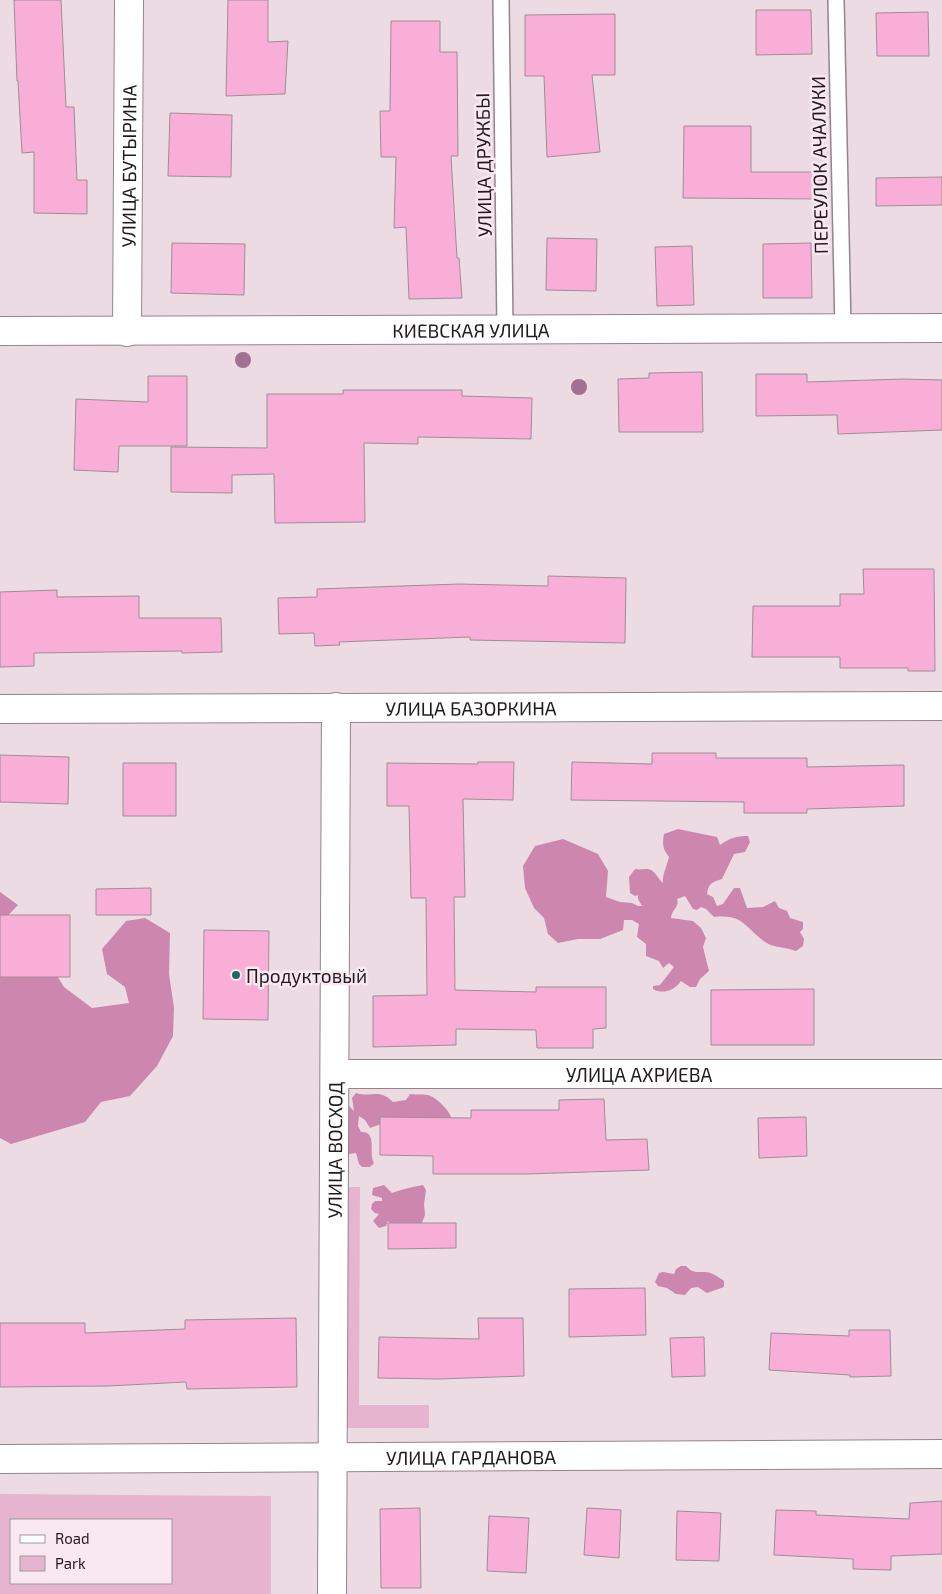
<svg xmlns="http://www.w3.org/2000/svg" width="942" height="1594" font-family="'Exo 2',sans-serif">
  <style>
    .green { fill: #e7b4d0; fill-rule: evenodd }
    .forest { fill: #cd87af }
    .building { fill: #f8aed7; stroke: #9e8e96 }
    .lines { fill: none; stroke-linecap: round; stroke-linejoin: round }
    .lane-casing { stroke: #94848d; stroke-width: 18 }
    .street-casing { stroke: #94848d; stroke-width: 30 }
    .secondary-casing { stroke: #94848d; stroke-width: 30 }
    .lane { stroke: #fff; stroke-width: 15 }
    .street { stroke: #fff; stroke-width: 28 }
    .secondary { stroke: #fff; stroke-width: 28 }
    .tree { fill: #a46f91 }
    .poi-dot { fill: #1c6969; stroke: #f9e8f1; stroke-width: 2 }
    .labels { text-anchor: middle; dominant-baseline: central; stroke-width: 5; stroke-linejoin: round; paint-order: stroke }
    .street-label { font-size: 19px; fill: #201a1d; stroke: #f9e8f1 }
    .poi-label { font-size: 19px; fill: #201a1d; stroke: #f9e8f1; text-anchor: start }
  </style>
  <rect width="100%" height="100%" fill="#ecdbe3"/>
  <path class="green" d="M339,1187h21l-1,218h70v23h-91z
    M0,1494l271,2v98h-271zM11,1520h160v63h-160z"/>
  <path class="forest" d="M678,829l39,8 3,8c10,-7 16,-9 28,-9l2,6 -5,10 -11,2 -12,25c-9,3 -14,4 -15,15l6,3 4,9 6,-2 11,-16h6l7,20 16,-1 12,-6 4,7 8,3 3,7 13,4v7l-3,3 4,7 -1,7 -7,5c-10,-4 -22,-3 -31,-9 -21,-15 -21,-28 -51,-25l-8,-8 -5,-2 -4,3 -4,-1 -8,-13 -8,3c3,8 -6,11 -6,19l22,3 8,7 5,10 -3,9 6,24 -9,8 -4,8h-6l-9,-6c-6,9 -18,14 -28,8v-3l7,-1 14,-18 -5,-4 -6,5 -4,-7 -13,-5v-12l-9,-7 2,-13 -7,-4h-8l-1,10 -23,9h-22l-20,4 -10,-9 -4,-16 -10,-10 -9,-20 -2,-22 12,-20 28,-7 35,15 10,17 -2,26 14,5 12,1 6,3h4l-4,-7v-4l-3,1 -5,-3 -1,-16 6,-8c5,1 8,0 13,0 7,1 10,10 15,14 -1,-8 4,-17 6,-26 -6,-8 -7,-13 -5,-23z
    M0,892l18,13 -18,19z
    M145,918l25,15 -1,41 5,34 -1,28 -16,30 -27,30 -29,6 -16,20 -74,22 -11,-6v-186l53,17 11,18 28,21 37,-5 -4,-16 -18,-13 -5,-25 24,-28z
    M356,1093c16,5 23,-5 37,9l13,-2 4,-6c6,1 12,0 17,1 9,1 24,17 25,25l-68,3 -14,5 -5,-8 -6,-4 -1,10 3,6c17,-1 7,21 13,31l-4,4h-8l-3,-3 -3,-11 -6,1 -4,-3v-48l8,8 -2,-13z
    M384,1185l8,8c11,-4 20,-6 31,-8l3,5 -2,14 1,11 -4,10h-30l-3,-4 -2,5 -7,2 -6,-7 6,-7 -4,-1 -4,-4 1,-5 3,-3h7v-3l-10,-3 1,-7z
    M681,1266h5c6,7 11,6 19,6 6,0 14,5 19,9v6l-17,6 -9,-6 -7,1 -6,7 -9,-1 -9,-6 -9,-2 -3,-4 4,-9 4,-1 11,2 2,-5z"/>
  <path class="building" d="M14,0h47l5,107h8l3,73h10v34l-53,-1v-61l-12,1 -4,-72h-1z
    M228,0h40v42l20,-1 -3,53 -59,2z
    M756,10h55l1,44 -56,1z
    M928,12l1,44h-52l-1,-43z
    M615,14v61h-23l8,77 -53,5 -3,-81h-19v-61z
    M391,21h49v31h17l1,104h-7l6,102h2l3,40 -53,1 -3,-72 -12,1 2,-71h-15l-1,-46h10z
    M170,113l62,2 -1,62 -63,-1z
    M684,126h67v46h71v27l-139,-1z
    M942,177v28l-66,1v-28z
    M547,238l50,1 -1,52 -50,-1z
    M172,243l73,1 -1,51 -73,-2z
    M811,243l1,55h-49v-54z
    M692,246l2,59 -37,1 -2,-59z
    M702,372l1,60h-84l-1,-53 31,-1v-5z
    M756,374h51v8l96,-3 39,1v50l-104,4 -1,-19 -81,1z
    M148,376h39v70h-68l-1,26 -44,-2 2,-71 72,3z
    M343,390h119v6l70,2 -1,41 -113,-2v7l-54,-1 1,79 -90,1 -1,-49 -42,1v18l-61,-1v-45l96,1v-54h76z
    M863,569h71l1,102h-27v-3h-68v-11h-88l1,-51h87v-12h24z
    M548,576l78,2 -1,65 -155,-3v-3l-131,5 1,3 -25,1 -1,-13 -35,1 -1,-36 39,-1v-8l142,-5 89,2z
    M57,590v7l82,-1v22h82l1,34 -40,1v-2l-148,2v13l-34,1v-75z
    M652,753h64v5h91v9l97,-2v41l-97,3v4h-63v-11l-173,-2 1,-38 80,2z
    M0,755l69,2 -1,47 -68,-2z
    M478,762h36l-1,38 -50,-1 2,98h-11l1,93 81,2v-5h70v41l-13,1v19h-56l-1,-18 -80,-1v16l-83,2v-51l54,-1 -1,-97h-15l-2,-92h-22v-43l91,1z
    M123,763h53v53h-53z
    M151,888v27h-55v-26z
    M0,915h70v62h-70z
    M204,930l65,1 -1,89 -65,-1z
    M814,989v56h-103v-55z
    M604,1099l2,41 41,-1 2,31 -123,4h-93v-18l-53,-1v-38l91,1v-8h88v-10z
    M806,1117l1,39 -48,2 -1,-40z
    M388,1223h68v25l-68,1z
    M645,1288l1,47 -77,2v-48z
    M296,1318l1,69 -110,2 -1,-7 -78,4 -108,1v-64h85v10l100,-4v-9z
    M478,1318h45l1,58 -85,3 -61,-1 1,-41 100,2z
    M849,1330h41l1,46 -41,1v-2l-81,-5 2,-37 78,3z
    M704,1337l1,39 -33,1 -2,-39z
    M942,1501v53l-51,2v14l-38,-1v-10l-79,-4 2,-45 40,1v4l93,4 1,-16z
    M420,1508l1,80h-40l-1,-79z
    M587,1508l34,2 -2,48 -35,-3z
    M677,1511l44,2 -2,48 -43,-1z
    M489,1516l40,2 -3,55 -39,-2z"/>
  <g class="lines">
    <defs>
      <path id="lane" d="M501,0l4,330
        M836,0l7,329"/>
      <g id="street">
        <path id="s1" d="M0,331l942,-3"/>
        <path id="s2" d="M127,332l2,-332"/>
        <path id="s3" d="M335,1074h607"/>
        <path id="s4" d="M332,1594l4,-887"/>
      </g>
      <g id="secondary">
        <path id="s5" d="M0,709l942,-3"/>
        <path id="s6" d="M0,1459l942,-5"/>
      </g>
    </defs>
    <use href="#lane" class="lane-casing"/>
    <use href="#street" class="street-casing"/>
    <use href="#secondary" class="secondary-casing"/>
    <use href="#lane" class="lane"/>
    <use href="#street" class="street"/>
    <use href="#secondary" class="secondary"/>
  </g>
  <g class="tree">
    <circle cx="243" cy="360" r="8"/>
    <circle cx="579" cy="387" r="8"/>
  </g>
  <circle class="poi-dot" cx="236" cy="975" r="5"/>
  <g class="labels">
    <g class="street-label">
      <text transform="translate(483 165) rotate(-91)">УЛИЦА ДРУЖБЫ</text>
      <text transform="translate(819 165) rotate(-91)">ПЕРЕУЛОК АЧАЛУКИ</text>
      <text stroke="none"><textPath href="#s2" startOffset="166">УЛИЦА БУТЫРИНА</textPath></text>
      <text stroke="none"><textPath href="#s1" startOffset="471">КИЕВСКАЯ УЛИЦА</textPath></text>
      <text stroke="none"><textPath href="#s5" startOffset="471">УЛИЦА БАЗОРКИНА</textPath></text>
      <text stroke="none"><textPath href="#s3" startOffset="304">УЛИЦА АХРИЕВА</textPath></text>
      <text stroke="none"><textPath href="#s4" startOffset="444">УЛИЦА ВОСХОД</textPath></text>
      <text stroke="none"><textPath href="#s6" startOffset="471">УЛИЦА ГАРДАНОВА</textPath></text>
    </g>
    <g class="poi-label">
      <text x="246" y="975">Продуктовый</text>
    </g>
  </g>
  <rect x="10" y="1519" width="162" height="65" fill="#f9e8f1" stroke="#a2969c"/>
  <rect x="20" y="1535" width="25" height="8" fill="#ffffff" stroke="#a2969c"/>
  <text x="55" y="1544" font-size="15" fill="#201a1d">Road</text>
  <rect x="20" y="1556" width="25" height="15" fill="#e7b4d0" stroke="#a2969c"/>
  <text x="55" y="1569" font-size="15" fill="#201a1d">Park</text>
</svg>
